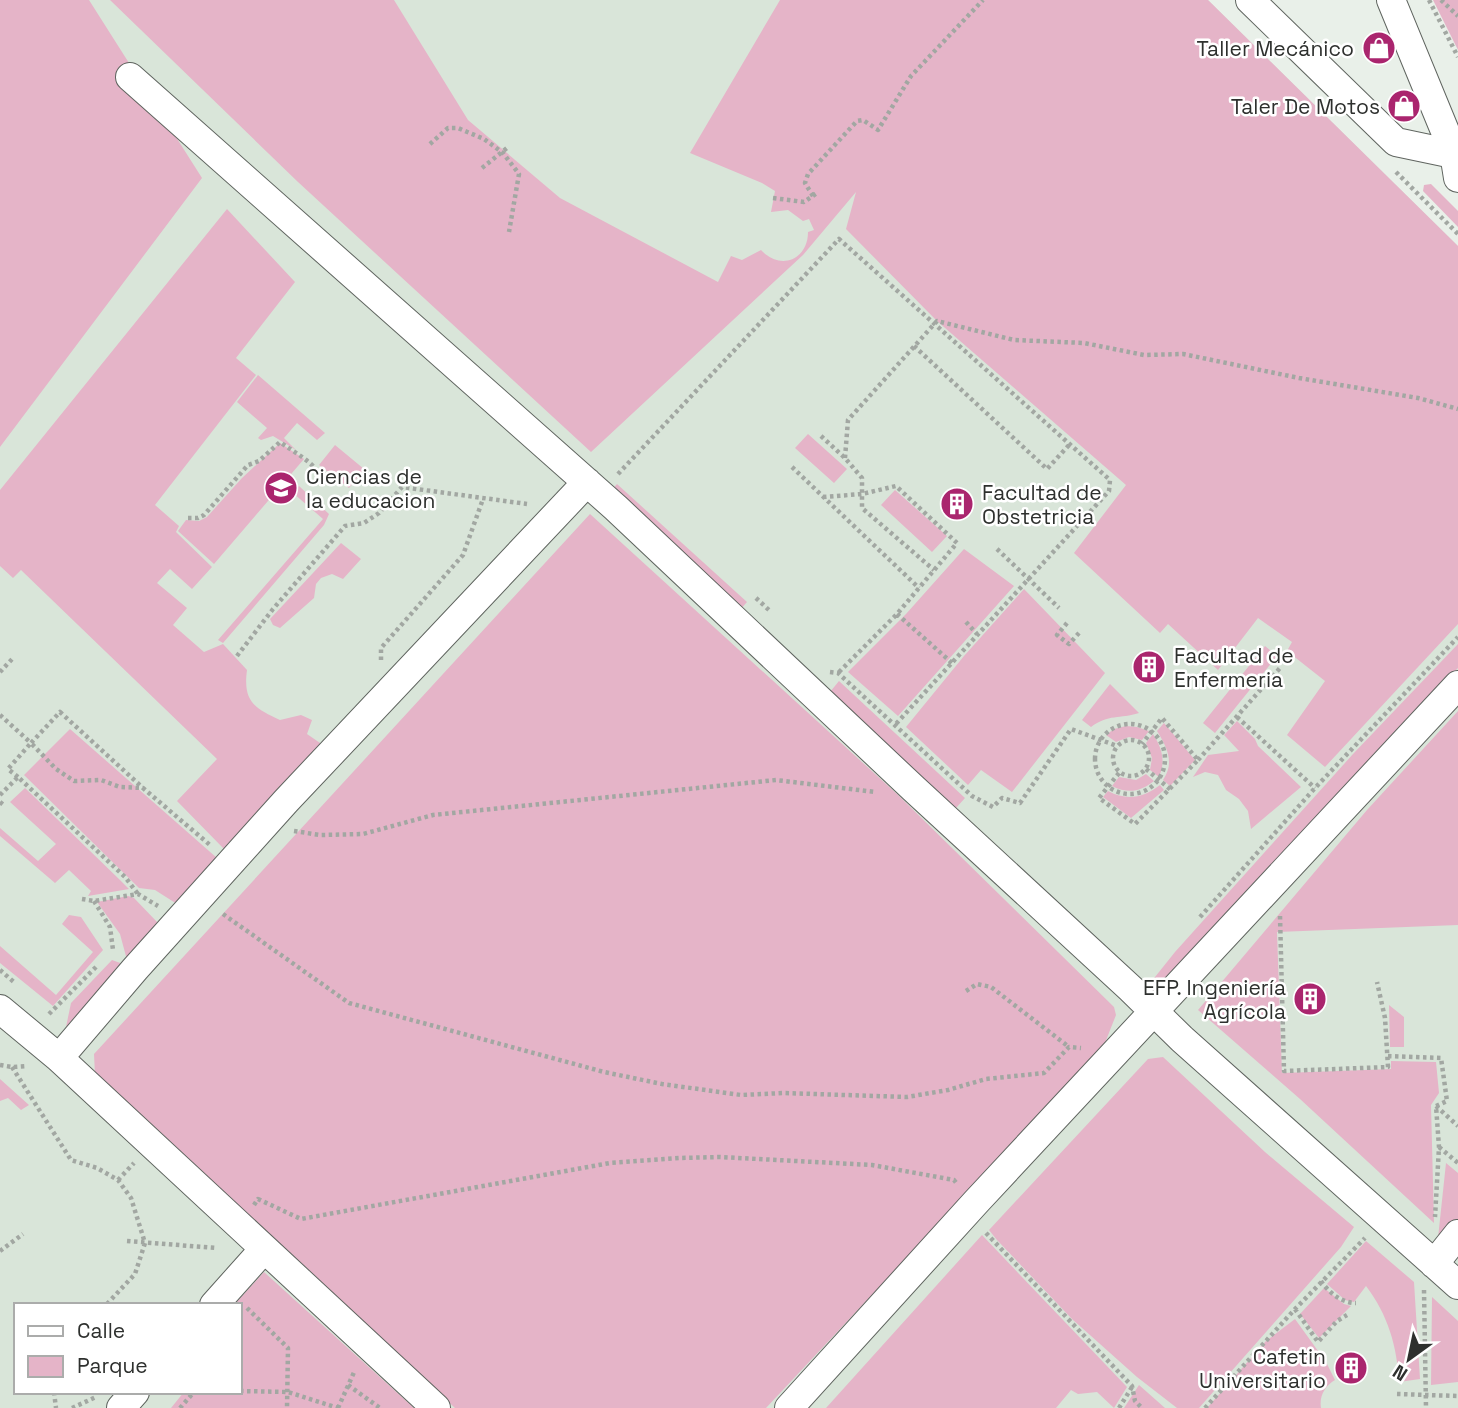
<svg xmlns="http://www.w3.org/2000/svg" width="1458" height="1408" font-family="'Space Grotesk',sans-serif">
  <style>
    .built { fill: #d9e5d9; fill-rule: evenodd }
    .green { fill: #e5b4c8 }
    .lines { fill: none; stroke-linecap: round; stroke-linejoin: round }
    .minor-casing { stroke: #5f645f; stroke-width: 30 }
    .path { stroke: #a2a7a2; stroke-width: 4.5; stroke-dasharray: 3.5 3.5; stroke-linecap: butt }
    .minor { stroke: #fff; stroke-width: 28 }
    .labels { text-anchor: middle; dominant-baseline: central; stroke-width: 5; stroke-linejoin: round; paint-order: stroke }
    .poi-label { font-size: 21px; fill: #2e302e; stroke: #fff; text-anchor: end }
  </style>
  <rect width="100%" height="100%" fill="#e9f0e9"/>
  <path class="built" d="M0,0h1208l250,246v1162h-1458zM16,1305h224v87h-224z"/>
  <path class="green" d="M0,0h89l113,178 -202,269z
    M110,0h284l74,120 92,78 158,84 13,-26 11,4 19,-10c19,21 47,10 47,-18l6,-2 -5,-11 -6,2 -15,-11 -17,2 4,-21 -13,-8 -72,-30 90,-153h428l250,246v378l-133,143 -38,-32 38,-54 -38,-30 5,-9 -34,-24 -40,52 -50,-46 -8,9 -86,-80 52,-68 -189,-164 -91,-92 10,-37 -53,63 -212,197 -293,-270z
    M1433,0h25v50z
    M1431,184l27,27v16l-35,-36 1,-6z
    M227,209l68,73 -59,76 20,17 -101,130 24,21 -3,6 36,35 -20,22 -22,-20 -13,14 30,25 -14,17 31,27 19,-8 24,26c-4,30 6,38 33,50l21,-5 11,5 -5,14 16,11 -98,105 -48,-49 40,-42 -196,-189 -8,8 -13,-12v-76z
    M258,375l67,58 -8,7 -20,-17 -13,15 12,12 -23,-14 -12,4 -3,-2 9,-10 -30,-26z
    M808,434l39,35 -13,14 -39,-35z
    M280,443l24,16 -90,105 -36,-33 8,-11 13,1 8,-4 35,-39z
    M335,445l29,24 -15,19 -30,-23z
    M617,484l130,118 -8,9 -130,-118z
    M299,486l30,28 -5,11 -101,118 -5,-3 105,-121 -30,-26z
    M895,490l52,46 -15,16 -51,-47z
    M590,514l307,280 217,213 2,8 -13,33 -337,360h-311l-360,-333 -1,-21z
    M341,543l20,16 -18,20 -11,-5 -11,4 -5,6 -2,14 -34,30 -7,-3 -3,-6z
    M964,549l50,37 -116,130 -50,-44 58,-58z
    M1024,589l81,84 -93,119 -31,-22 -13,15 -62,-58 58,-71z
    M1458,644v24l-62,64 -218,241 -21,12 -6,-3 24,-30 178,-198z
    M1265,646l12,10 -62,77 -12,-10z
    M839,681l126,117 -9,10 -126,-116z
    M1110,684l29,29c-19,6 -31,1 -48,14l-9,-7z
    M1458,711v214l-181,7 5,141 109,-4v-8l45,1 3,31 -8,12 3,118 -134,-124 -102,-89 169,-200z
    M1237,721l18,18 3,7 43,41 -50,42 -3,-18 -9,-12 -13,-9 -8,-15 -13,-3 -12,5 15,-22 31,-4 -15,-16z
    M1164,723l31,37 -25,26 -7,-6c12,-17 4,-33 -6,-49z
    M1126,726l11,1 12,4 -7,9 -13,-3 -13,5 -10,-7 8,-6z
    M70,729l147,129 -40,46 -22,-14 -16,-2 -115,-113z
    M1153,734c9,14 13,27 6,43l-9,-7 2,-12 -6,-15z
    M1146,774l8,7c-14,11 -26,13 -42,5l7,-9 17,3z
    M1160,785l4,5 -33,28 -28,-21 5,-6c19,10 35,7 52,-6z
    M25,788l95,92 9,9 -41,7 3,-5 -22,-21 -14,13 -55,-47v-8l38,33 18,-17 -46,-42z
    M128,896l6,2 24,25 -31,37 -7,-26 -23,-32z
    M69,915l12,2 22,33 -50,56 -53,-43v-17l56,49 37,-43 -31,-28z
    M112,960l11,4 -57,63 5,-24z
    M1389,1005l15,12v30h-14z
    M1163,1057l102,95 89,75 -13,20 -142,161h-22l-40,-31 -65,-58 -75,-79 -8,-10 159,-171z
    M0,1079l29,26 -8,5 -13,-12 -8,3z
    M1446,1163l12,10v52l-20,13z
    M982,1235l145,152 -13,21 -17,-16 -19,2 -7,-4 -15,18h-230z
    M1366,1241l48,41 6,97 -21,3c-2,-36 -11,-67 -33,-96l-12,16 -9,-2 -18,-16z
    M264,1272l150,136h-243l13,-16h56v-87h-6z
    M1324,1288l20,16 7,2 -32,32 -19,-24z
    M1432,1297l26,24v61l-27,3z
    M1295,1319l31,43 9,18c-10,6 -16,16 -14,28h-114l59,-67z
    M1139,1385l26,23h-41z"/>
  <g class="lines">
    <defs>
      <path id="minor" d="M1250,0l146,142 62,13
        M1391,0l63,153 4,25
        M130,77l486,431 297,280 218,201 51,50 276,246
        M0,1009l59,49 377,350
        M59,1058l76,-89 151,-168 301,-319
        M1434,1264l24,-30
        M214,1305l50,-56
        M121,1408l14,-16
        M789,1408l187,-206 482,-517"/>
    </defs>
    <use href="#minor" class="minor-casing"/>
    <path class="path" d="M1429,0l29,57
      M1441,0l17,16
      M430,144l18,-16h10l26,11 19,14 16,21 -10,58
      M482,168l25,-20
      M1396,172l62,62
      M813,196l-8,-13 3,-9 49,-53 6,-1 15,10 33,-54 72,-76
      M773,198l31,4 13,-9
      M914,346l133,123 23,-25
      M821,436l24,22 17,20v30l72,62
      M845,458l3,-38 89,-99 77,19 70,3 60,12 39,-1 116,24 119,20 40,11
      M792,467l127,121
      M618,474l221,-235 271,241 -1,11 -214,234
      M823,497l39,-3 34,-8 61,57 -60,71 -59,59
      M188,518h10l6,-3 44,-50 11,-4 21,-19c12,9 23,14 34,25
      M997,549l62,59
      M756,598l14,13
      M897,614l55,49
      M966,622l11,12
      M1067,623l-10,12 12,9 10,-11
      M237,656l36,-47 72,-83 19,-3 15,-10 23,-26 125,17
      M381,660v-12l82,-93 20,-56
      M0,672l14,-15
      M830,672l8,1 134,123 21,11 9,-9 18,5 51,-74 46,17
      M0,715l31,28 29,-31 83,76
      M1237,717l78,71
      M1095 759a35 35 0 1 1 70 0a35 35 0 1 1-70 0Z
      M1113 758a18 18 0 1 1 36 0a18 18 0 1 1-36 0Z
      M1198,760l82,-92
      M1146,769l25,21
      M1119,773l-20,25 36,26 63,-64 -36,-42 -20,26
      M18,777l-10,-8 23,-26 25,26 18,12 27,-1 19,7 23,1 67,57
      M0,795l18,-18 107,100 13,17
      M0,802l5,4
      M294,831l26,4 43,-1 70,-19 343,-35 99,12
      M82,899l12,2 44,-7 20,12
      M94,901l16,26 3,23
      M223,914l126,89 255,69 58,12 79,11 42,-2 124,4 41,-7 38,-11 58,-6 25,-26 12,1
      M1280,916l4,155 104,-4 -3,-49 -8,-36
      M1200,917l115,-129 143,-151
      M0,970l15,13
      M966,991l11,-7 14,3 78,60
      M49,1014l48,-48
      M1388,1056l53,2 6,43 -11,5 3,41 -4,70
      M0,1065l12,2 15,-1
      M12,1067l59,93 26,8 21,12 13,18 14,45 -10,31 -29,31
      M1436,1106l22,20
      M1439,1147l19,16
      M118,1180l16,-17
      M254,1205l4,-6 43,20 309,-56 70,-5 40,-1 152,8 82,15 3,4
      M986,1233l146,153 3,15 7,7
      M127,1241l89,7
      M0,1251l23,-17
      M1321,1281c8,12 21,22 35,22
      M1424,1290l2,118
      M247,1308l41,40 -1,60
      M1295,1309l23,33 19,-21 10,-6
      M348,1385l32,23
      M240,1391l48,1 50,16
      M54,1392l2,16
      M1397,1394l61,2
      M72,1408l24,-11
      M180,1408l14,-16
      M338,1408l17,-38
      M1119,1408l13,-21
      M1205,1408l90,-99 70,-71"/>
    <use href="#minor" class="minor"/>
  </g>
  <defs>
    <symbol id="shop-disc" viewBox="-11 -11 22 22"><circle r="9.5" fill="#aa256e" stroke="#fff"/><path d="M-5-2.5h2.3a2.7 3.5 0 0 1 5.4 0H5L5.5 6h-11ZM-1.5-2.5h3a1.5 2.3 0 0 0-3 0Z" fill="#fff"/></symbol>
    <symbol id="school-disc" viewBox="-11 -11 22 22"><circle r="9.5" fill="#aa256e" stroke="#fff"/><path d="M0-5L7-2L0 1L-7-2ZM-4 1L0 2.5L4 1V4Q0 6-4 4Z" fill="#fff"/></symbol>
    <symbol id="building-disc" viewBox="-11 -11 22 22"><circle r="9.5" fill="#aa256e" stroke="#fff"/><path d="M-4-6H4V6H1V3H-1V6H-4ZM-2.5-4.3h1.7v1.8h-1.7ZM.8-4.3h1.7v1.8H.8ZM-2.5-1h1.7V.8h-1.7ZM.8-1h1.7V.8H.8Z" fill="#fff"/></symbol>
  </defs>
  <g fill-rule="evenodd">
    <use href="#shop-disc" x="1360" y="29" width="38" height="38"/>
    <use href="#shop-disc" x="1385" y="87" width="38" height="38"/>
    <use href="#school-disc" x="262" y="469" width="38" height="38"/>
    <use href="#building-disc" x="938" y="485" width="38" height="38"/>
    <use href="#building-disc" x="1130" y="648" width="38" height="38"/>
    <use href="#building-disc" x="1291" y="980" width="38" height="38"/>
    <use href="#building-disc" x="1332" y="1349" width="38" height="38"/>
  </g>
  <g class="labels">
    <g class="poi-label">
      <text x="1354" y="48">Taller Mecánico</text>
      <text x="1380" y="106">Taler De Motos</text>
      <text x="306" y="476" text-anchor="start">Ciencias de<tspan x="306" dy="24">la educacion</tspan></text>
      <text x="982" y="492" text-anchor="start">Facultad de<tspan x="982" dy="24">Obstetricia</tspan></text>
      <text x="1174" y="655" text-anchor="start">Facultad de<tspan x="1174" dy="24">Enfermeria</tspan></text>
      <text x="1286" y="987">EFP. Ingeniería<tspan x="1286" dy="24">Agrícola</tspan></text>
      <text x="1326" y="1356">Cafetin<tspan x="1326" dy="24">Universitario</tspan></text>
    </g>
  </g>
  <rect x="14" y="1303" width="228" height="91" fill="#ffffff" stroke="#abacab" stroke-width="2"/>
  <rect x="28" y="1326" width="35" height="10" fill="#ffffff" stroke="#abacab" stroke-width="2"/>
  <text x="77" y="1338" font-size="21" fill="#2e302e">Calle</text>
  <rect x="28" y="1356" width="35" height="21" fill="#e5b4c8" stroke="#abacab" stroke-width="2"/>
  <text x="77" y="1373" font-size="21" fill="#2e302e">Parque</text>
  <g transform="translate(1409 1359) rotate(213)" stroke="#ffffff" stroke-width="5" paint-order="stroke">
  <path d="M0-5L12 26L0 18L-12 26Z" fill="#2e302e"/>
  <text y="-10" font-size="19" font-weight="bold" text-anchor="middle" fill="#2e302e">N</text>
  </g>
</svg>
